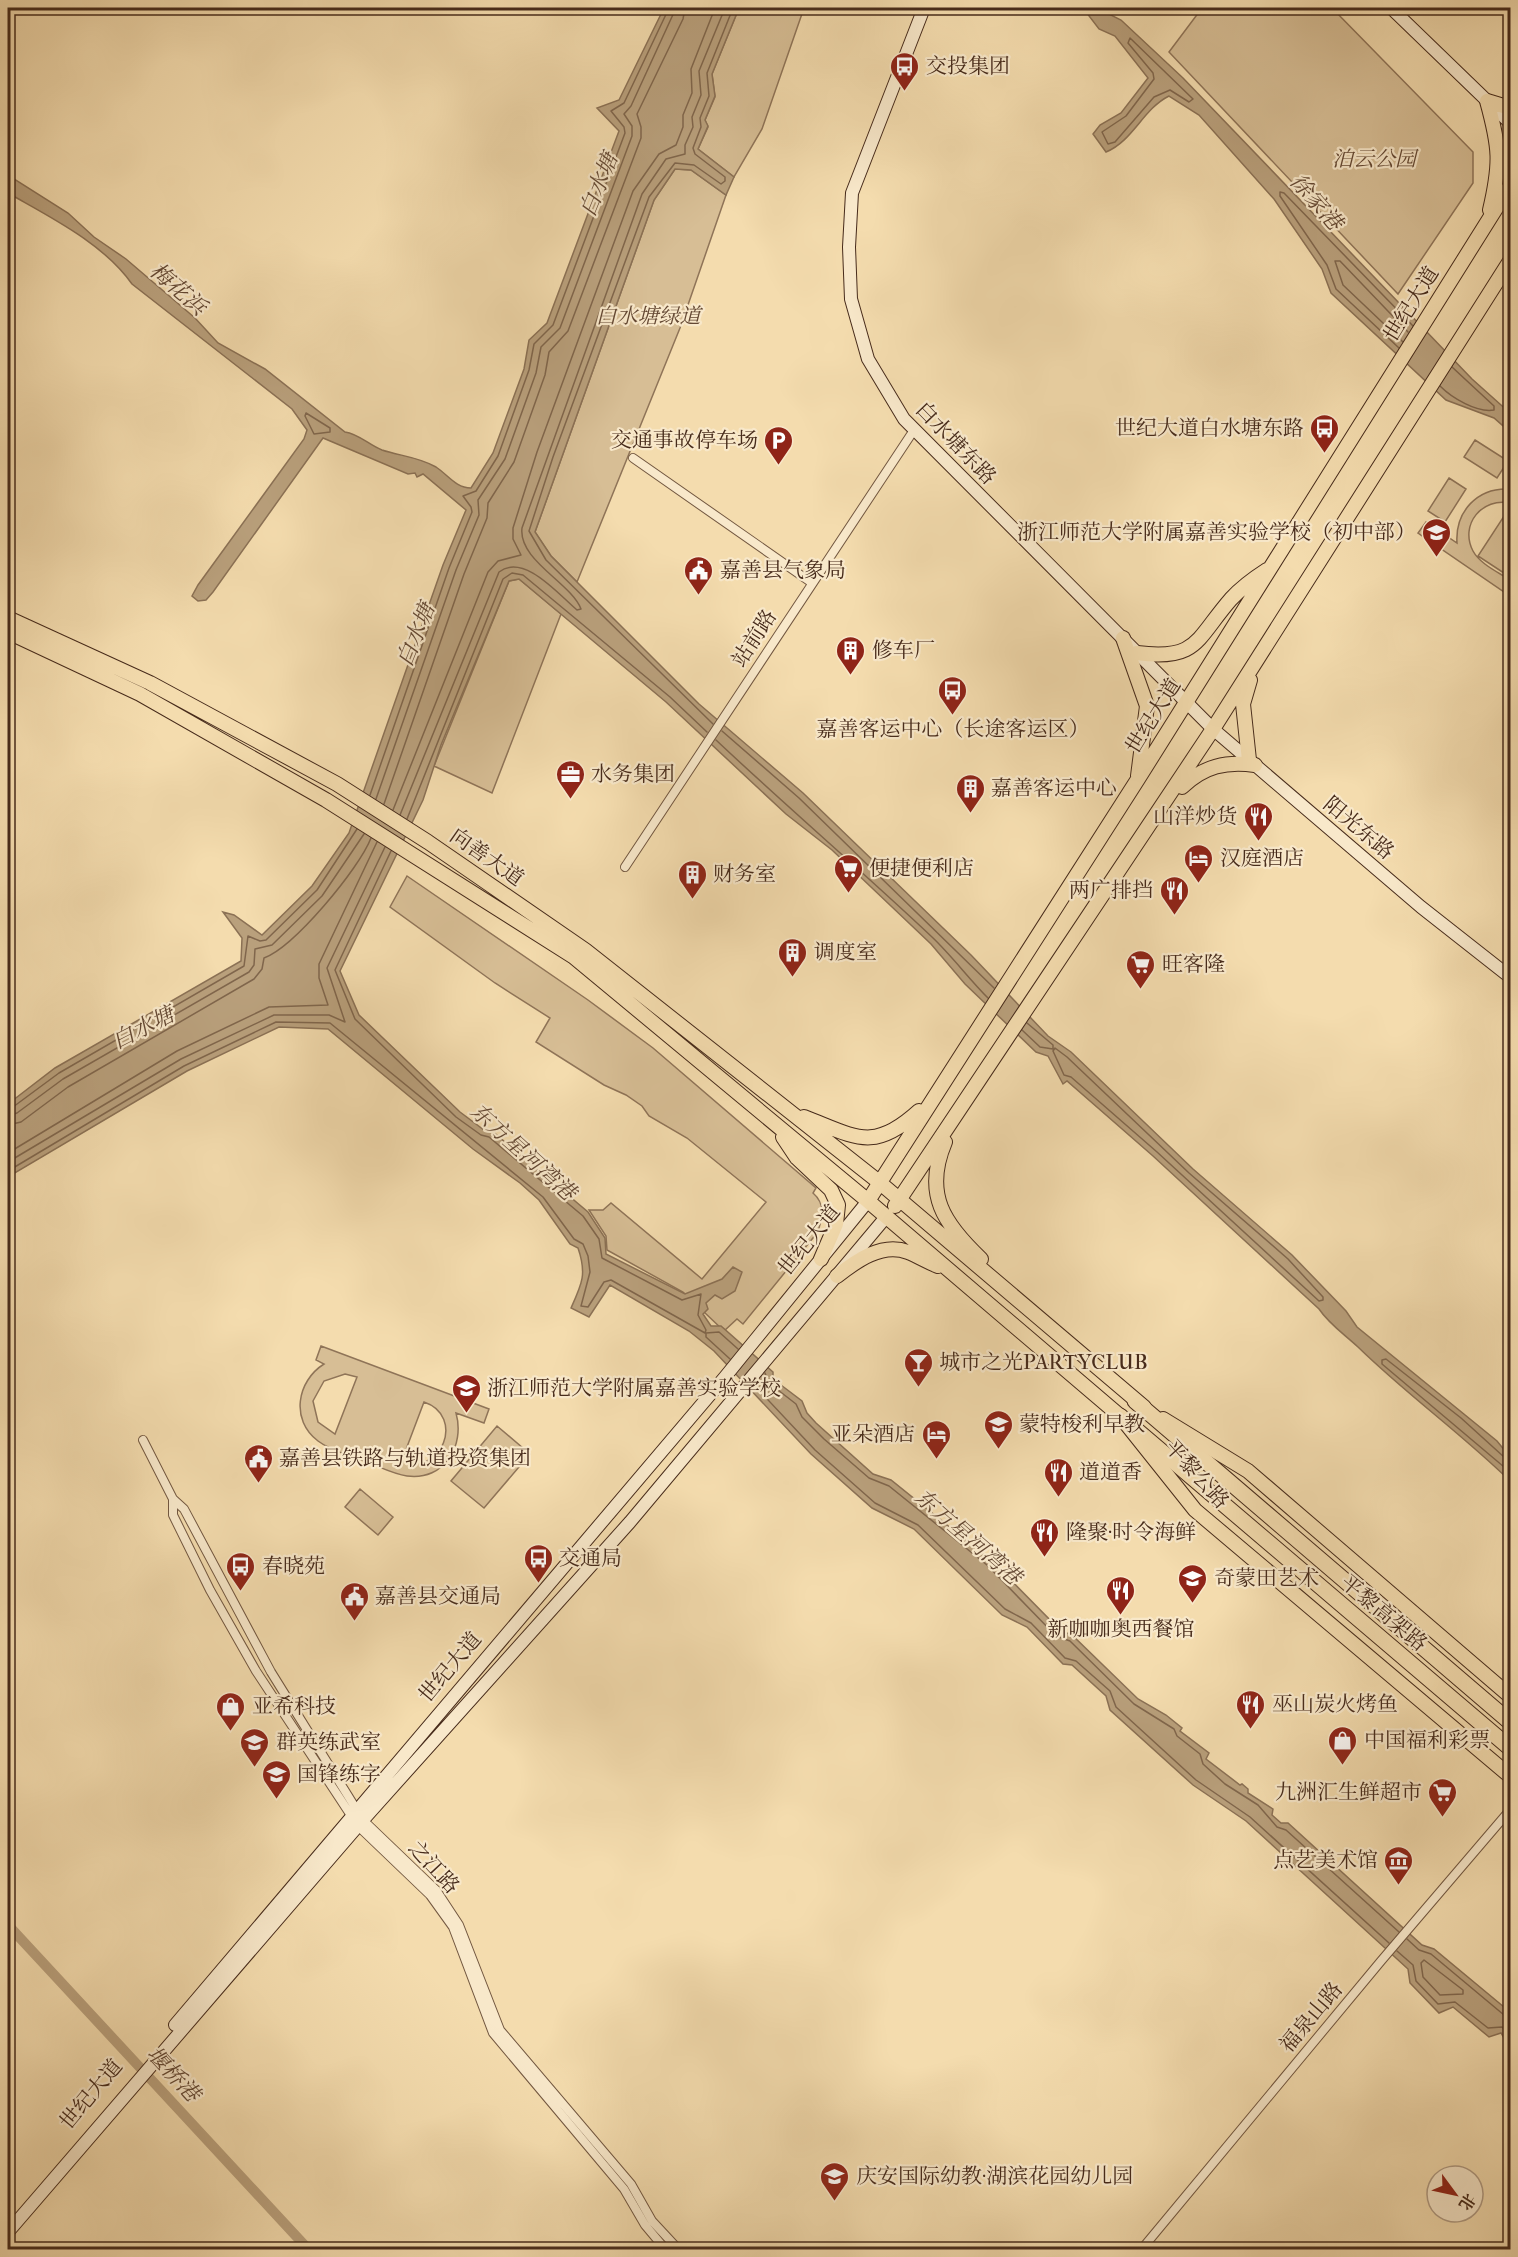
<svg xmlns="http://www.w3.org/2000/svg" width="1518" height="2257" font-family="'IM FELL French Canon','Noto Serif SC',serif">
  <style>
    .green { fill: #d7be95; stroke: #8f7458; stroke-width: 1.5; fill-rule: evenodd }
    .water { fill: #b9a07c; stroke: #8b7155; stroke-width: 1.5 }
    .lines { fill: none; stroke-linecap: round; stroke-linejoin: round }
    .shore { stroke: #80664c; stroke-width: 1.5 }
    .canal { stroke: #b9a07c; stroke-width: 10 }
    .street-casing { stroke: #725740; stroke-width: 10 }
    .secondary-casing { stroke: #472b1b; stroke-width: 14 }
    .primary-casing { stroke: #472b1b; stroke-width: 16 }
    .highway-casing { stroke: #472b1b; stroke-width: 17 }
    .street { stroke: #f8e8ca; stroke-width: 8 }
    .secondary { stroke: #f8e8ca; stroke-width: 12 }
    .primary { stroke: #f4dcae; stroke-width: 14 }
    .highway { stroke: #f4dcae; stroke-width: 15 }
    .labels { text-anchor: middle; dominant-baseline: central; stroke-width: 4.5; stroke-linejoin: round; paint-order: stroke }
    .poi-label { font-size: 21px; fill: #472b1b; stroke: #f8e8ca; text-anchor: start }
    .park-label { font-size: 21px; font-style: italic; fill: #644833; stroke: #f8e8ca }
    .street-label { font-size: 21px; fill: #472b1b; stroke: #f8e8ca }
    .water-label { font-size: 22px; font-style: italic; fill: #644833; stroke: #f8e8ca }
  </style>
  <rect width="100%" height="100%" fill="#f4dcae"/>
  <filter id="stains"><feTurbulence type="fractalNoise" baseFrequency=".00333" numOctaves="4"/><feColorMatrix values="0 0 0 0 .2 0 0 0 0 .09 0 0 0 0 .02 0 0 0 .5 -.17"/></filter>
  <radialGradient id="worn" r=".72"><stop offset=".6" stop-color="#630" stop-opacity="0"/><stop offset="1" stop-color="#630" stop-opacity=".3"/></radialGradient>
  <path class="green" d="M739,8h65l-42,121 -28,48 -36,-28 10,-22 -3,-7 10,-23 -3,-23z
    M1202,8h130l141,144v31l-75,111 -229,-242z
    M675,169l16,1 35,25 -46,133 -103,254 -26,-26 -16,-24 119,-332z
    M1475,440l33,21 -11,17 -33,-21z
    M1449,478l17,11 -21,33 -17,-11z
    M1510,489v14c-27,-6 -51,21 -37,48 7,13 25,21 37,29v16l-92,-63 8,-11 31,21c-2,-31 20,-56 53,-54z
    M1510,507v70l-32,-21z
    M519,579l42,35 -69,179 -58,-27 75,-185z
    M407,876l181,124 65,48 163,140 -3,5c13,11 10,26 4,40l-74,91 -6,-5 -13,12 -41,-39 -76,-42 -1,-14 -17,-26h14l8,-7 91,76 64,-77 -79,-64 -38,-22 -7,-10 -16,-11 -22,-10 -68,-43 14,-24 -55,-35 -105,-76z
    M321,1346l168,63 -5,14 -28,-10c9,32 -11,68 -49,63 -14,-2 -29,-10 -43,-15 -15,-6 -33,-10 -46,-20 -28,-21 -21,-60 6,-77l-8,-4zM345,1374l12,3 -22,57 -17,-12 -5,-21 11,-20zM424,1402c42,14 17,76 -22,58z
    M497,1426l33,28 -46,54 -33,-27z
    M360,1489l33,28 -15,18 -33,-28z"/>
  <path class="water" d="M664,8h75l-27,66 3,22 -10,24 3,6 -10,23 36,28 -8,18 -35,-25 -16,-1 -21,31 -119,332 16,24 148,148 104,89 168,162 77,81 23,16 122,117 99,86 54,56 11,16 140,114 13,16v24c-48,-47 -104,-87 -152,-134 -14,-13 -29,-23 -39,-38l-166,-153 -86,-75 -4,3 -15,-28 -12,-4 -71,-68 -34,-40 -99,-94 -46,-36 -120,-112 -147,-123 -10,2 -68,164 -18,55 -83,171 19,44 101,97 24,18 8,1 96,81 17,26 1,16 79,40 37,-15 11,-12 9,5 -7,19 -13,8 -7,-4 -9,8 2,6 -5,5 8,12h10l52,46v7l29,22 5,12 9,10 57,51 18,6 102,82 68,69 11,4 66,64 28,16 16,13 -2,3 29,22 -3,6 34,26 2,-1 6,5v4l25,16 -1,6 9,8h7l134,122 12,4 76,63v47l-4,-7 3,-5 -8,-14 -12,4 -36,-30 -14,6 -29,-30 -2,-14 -162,-148 -53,-36 -83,-75 -4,-14 -34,-31 -9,-1 -36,-37 -25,-12 -88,-86 -42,-21 -61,-54 -97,-103 -25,-20 -79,-46 -21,32 -18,-9c11,-24 16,-34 7,-60l-8,-4 -31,-44 -19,-17 -47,-34 -145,-120 -49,-2 -92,44 -179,106v-73l47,-36 186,-107 1,-23 -19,-26 11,3 28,20 50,-49 37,-53 94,-268 23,-55 -43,-36 -6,3 -2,-4 -7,1 -85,-36 -110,154 -7,8 -8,1 -6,-5 6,-11 106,-146 3,-9 -15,-21 -160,-125c-29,-41 -82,-67 -124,-91v-18l60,38 26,24 32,22 69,59 23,25 47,26 80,63c14,2 24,13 37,18 18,6 37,7 54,17 12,8 20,21 35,21l22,-35 31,-84 5,-29 18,-17 72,-192 -22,-23 22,-8z
    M1083,8h14l24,12 62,58 289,301 38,34v19l-16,-14 -48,-18 -115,-107 -9,-24 -48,-70 -75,-84 -30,-19c-26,13 -36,45 -63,56l-13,-18 7,-9 21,-12 27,-35 -33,-42 -16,-7z"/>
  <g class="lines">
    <path class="shore" d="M1130,38l63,61 -4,3 -19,-12 -16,7 -39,45 -7,2 -6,-12 24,-16 28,-37 -1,-6 -25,-30z
      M1403,342l-60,-57 -8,-24h5l68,71
      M1399,348l-63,-59 -9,-24 -47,-69v-4l4,1 129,133
      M1440,386c12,12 37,27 54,24v-4l-42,-39
      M306,413l24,15v4l-16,2 -9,-18z
      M713,724l-167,-164 -17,-29 24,-74 96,-260 26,-34 19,2 27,19 4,-3v-4l-30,-23 -2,-6 8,-21 -1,-9 9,-22 -2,-23 26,-65
      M722,731l77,67 195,190
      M716,740c71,67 145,130 216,197 20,19 37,42 56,61
      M370,795l79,-227 23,-56 -1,-5 -8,-11 13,-5 22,-35 31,-86 5,-26 19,-19 72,-192 -1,-6 -13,-16 13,-8 45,-95
      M376,799l80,-229 23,-55 -1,-15 27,-41 31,-86 5,-26 19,-19 72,-192v-10l-8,-12 7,-8 45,-98
      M384,804l80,-230 23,-56 1,-15 26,-41 31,-87 4,-23 19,-21 73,-193v-11l-4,-13 46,-95 2,-11
      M393,810l95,-238 10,-11 23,-6 -8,-16v-11l24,-76 96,-261 26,-37 17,-9 7,-18v-12l9,-22 -1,-24 24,-61
      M400,815l99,-243c25,-19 59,22 78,38l4,-1c-10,-26 -63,-49 -59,-81l120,-334 24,-35 19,-5v-9l8,-18 -1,-10 9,-22 -2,-24 26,-63
      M407,819l96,-240 9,-6 11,2 147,122 37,35
      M1022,1030l18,17 13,2v-4l-26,-22
      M1055,1048l12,9 122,116 99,86 35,38v3l-4,1 -162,-149 -86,-75 -7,-2 -11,-24z
      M8,1108l5,-1 46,-34 185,-107 4,-30 12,5 6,-1 51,-50 40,-61
      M8,1116l9,-3 46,-34 186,-107 5,-7 1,-16 17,-4 50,-49 42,-62
      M8,1125l13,-3 47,-35 186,-108 8,-10 2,-11c30,-11 95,-89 107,-120
      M8,1153l169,-102 92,-44 59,-2 -9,-27v-14l58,-122
      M8,1162l173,-103 93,-44h55l16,7 -18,-54 58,-121
      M8,1171l176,-105 92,-44 54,1 213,174 31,42 9,5 5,12 2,16 -9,34 7,1 16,-25 7,-2 94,53 1,-3 -8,-15 3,-21 -19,6 -80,-42 -3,-19 -16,-23 -94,-79 -8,-2 -25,-18 -101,-98 -20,-49 56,-119
      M730,1359l-24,-22v-4l13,-1 19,17
      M765,1373l4,10 27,21 6,13 22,22 45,39 20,8 98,79 69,71 14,5 64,63 40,25 3,7 23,18 3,10 22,20 33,21 19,22 9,3 113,102
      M754,1385l61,65 60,53 43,22 87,84 26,14 34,35 11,3 34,30 6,16 80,73 54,37 139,126
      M1510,1459l-6,-2 -43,-39 -75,-59 -4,1v4l128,108
      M1407,1939l12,11 12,4 73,61 6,2
      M1397,1951l16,14 3,16 22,23 17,-2 33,26 14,-1 8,8
      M1424,1960l39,30v4l-23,1 -17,-18 -2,-14z"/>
    <path class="canal" d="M8,1925l301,325"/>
    <defs>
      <path id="street" d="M633,458l179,125
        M625,867l289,-437
        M143,1440l30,59 11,10 87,163 92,148 73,70 23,35 41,105 131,154 21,37 27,29
        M173,1499v16l37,75 46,81 98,149
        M358,1826l72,69 23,32 40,106 131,156 21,36 21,25
        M1141,2250l240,-289 129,-151"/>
      <path id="secondary" d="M924,8l-72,185 -3,54 2,52 17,60 36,60 309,310 208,178 89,70
        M1391,8l119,115
        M175,2025l550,-648 143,-176
        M8,2232l355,-412 267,-298 256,-305"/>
      <path id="primary" d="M1487,101c13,47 14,62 3,109
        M1487,101l23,7
        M8,618l142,65 187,101 91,58 157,108 294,232 265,225
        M8,632l132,62 186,106 248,157 294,244 252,215 75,94 315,266
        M1123,638l24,68 -9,70
        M1137,653c61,8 59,-14 94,-54 11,-12 22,-20 36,-29
        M1249,760l-6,-56 7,-24
        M1182,787c22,-21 44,-26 73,-22
        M804,1117c52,20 69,36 115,-6
        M783,1137l14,21 34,32 7,15 -2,19 -15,35
        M945,1142c-22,52 -1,82 36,117
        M868,1201l270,-422 372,-593
        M895,1206l318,-477 297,-468
        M837,1276c19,-15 45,-34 71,-24 10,4 20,10 30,14
        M1163,1419l85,52 262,225"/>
      <path id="highway" d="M1135,1401l375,321
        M1120,1416l390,332"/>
    </defs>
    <use href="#street" class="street-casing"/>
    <use href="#secondary" class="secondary-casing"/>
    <use href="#primary" class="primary-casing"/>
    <use href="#highway" class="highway-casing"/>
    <use href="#street" class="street"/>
    <use href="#secondary" class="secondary"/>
    <use href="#primary" class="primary"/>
    <use href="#highway" class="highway"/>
  </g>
  <defs>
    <symbol id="bus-pin" viewBox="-11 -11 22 30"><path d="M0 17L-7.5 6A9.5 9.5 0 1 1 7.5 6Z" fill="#8f2418" stroke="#f8e8ca"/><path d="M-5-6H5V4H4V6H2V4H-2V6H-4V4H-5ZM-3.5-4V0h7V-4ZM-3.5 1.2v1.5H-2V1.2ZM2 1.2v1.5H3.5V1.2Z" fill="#fff"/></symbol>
    <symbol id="parking-pin" viewBox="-11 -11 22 30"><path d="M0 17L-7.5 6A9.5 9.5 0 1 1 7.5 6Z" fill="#8f2418" stroke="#f8e8ca"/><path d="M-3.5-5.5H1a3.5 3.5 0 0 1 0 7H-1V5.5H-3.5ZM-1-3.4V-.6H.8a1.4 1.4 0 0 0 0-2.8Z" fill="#fff"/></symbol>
    <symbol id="school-pin" viewBox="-11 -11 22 30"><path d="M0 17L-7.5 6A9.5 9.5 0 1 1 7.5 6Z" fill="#8f2418" stroke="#f8e8ca"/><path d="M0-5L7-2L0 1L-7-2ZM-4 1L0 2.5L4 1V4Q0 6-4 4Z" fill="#fff"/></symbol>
    <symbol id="civic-pin" viewBox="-11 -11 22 30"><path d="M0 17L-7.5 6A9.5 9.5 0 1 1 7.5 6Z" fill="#8f2418" stroke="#f8e8ca"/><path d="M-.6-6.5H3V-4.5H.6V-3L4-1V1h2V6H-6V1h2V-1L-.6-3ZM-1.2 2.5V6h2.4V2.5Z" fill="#fff"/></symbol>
    <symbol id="building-pin" viewBox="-11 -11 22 30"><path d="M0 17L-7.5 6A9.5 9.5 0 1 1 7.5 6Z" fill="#8f2418" stroke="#f8e8ca"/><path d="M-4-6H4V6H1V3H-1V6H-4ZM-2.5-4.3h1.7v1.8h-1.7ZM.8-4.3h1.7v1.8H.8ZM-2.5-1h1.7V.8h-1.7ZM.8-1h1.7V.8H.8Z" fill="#fff"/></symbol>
    <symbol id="office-pin" viewBox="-11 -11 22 30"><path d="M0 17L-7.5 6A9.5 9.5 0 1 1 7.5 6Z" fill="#8f2418" stroke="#f8e8ca"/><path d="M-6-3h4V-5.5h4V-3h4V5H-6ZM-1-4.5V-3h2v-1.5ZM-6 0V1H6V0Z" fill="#fff"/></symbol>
    <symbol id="restaurant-pin" viewBox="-11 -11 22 30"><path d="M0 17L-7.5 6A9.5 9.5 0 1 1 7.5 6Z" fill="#8f2418" stroke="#f8e8ca"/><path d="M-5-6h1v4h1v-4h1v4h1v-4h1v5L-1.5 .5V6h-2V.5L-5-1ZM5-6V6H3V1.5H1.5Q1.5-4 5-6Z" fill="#fff"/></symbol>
    <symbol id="hotel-pin" viewBox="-11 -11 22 30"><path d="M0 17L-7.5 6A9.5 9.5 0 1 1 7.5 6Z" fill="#8f2418" stroke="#f8e8ca"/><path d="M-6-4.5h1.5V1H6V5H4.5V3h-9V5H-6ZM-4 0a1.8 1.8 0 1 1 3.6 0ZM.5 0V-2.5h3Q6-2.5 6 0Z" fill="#fff"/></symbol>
    <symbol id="supermarket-pin" viewBox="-11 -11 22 30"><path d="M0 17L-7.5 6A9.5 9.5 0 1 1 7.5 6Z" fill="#8f2418" stroke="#f8e8ca"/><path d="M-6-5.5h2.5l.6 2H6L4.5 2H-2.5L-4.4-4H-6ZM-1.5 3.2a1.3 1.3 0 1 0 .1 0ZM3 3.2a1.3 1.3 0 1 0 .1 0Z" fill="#fff"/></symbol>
    <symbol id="bar-pin" viewBox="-11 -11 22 30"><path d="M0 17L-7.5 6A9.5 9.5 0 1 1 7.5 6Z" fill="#8f2418" stroke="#f8e8ca"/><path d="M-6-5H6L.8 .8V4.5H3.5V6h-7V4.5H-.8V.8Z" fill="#fff"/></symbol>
    <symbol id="shop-pin" viewBox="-11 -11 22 30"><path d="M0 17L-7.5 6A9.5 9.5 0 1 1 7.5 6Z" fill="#8f2418" stroke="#f8e8ca"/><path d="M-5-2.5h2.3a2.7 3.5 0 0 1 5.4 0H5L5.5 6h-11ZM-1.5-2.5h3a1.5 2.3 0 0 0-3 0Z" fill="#fff"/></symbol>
    <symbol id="museum-pin" viewBox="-11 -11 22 30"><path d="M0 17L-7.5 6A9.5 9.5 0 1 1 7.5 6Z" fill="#8f2418" stroke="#f8e8ca"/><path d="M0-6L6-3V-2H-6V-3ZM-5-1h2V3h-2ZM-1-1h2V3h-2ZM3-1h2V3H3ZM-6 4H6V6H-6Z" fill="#fff"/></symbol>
  </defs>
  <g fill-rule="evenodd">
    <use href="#bus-pin" x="888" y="50" width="33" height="45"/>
    <use href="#bus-pin" x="1308" y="412" width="33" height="45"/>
    <use href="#parking-pin" x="762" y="424" width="33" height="45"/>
    <use href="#school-pin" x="1420" y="516" width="33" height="45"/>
    <use href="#civic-pin" x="682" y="554" width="33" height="45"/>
    <use href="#building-pin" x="834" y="634" width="33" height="45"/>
    <use href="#bus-pin" x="936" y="674" width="33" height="45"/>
    <use href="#office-pin" x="554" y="758" width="33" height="45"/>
    <use href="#building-pin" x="954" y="772" width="33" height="45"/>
    <use href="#restaurant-pin" x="1242" y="800" width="33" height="45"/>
    <use href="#hotel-pin" x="1182" y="842" width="33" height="45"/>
    <use href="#supermarket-pin" x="832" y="852" width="33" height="45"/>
    <use href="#building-pin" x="676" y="858" width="33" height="45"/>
    <use href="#restaurant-pin" x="1158" y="874" width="33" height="45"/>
    <use href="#building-pin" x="776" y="936" width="33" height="45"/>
    <use href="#supermarket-pin" x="1124" y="948" width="33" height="45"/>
    <use href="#bar-pin" x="902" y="1346" width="33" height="45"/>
    <use href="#school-pin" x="450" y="1372" width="33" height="45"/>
    <use href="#school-pin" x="982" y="1408" width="33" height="45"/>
    <use href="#hotel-pin" x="920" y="1418" width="33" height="45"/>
    <use href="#civic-pin" x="242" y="1442" width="33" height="45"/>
    <use href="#restaurant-pin" x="1042" y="1456" width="33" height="45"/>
    <use href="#restaurant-pin" x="1028" y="1516" width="33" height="45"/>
    <use href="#bus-pin" x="522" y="1542" width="33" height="45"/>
    <use href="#bus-pin" x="224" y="1550" width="33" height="45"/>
    <use href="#school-pin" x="1176" y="1562" width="33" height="45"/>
    <use href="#restaurant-pin" x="1104" y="1574" width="33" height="45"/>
    <use href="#civic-pin" x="338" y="1580" width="33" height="45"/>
    <use href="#restaurant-pin" x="1234" y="1688" width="33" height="45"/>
    <use href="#shop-pin" x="214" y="1690" width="33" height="45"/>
    <use href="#shop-pin" x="1326" y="1724" width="33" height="45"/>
    <use href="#school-pin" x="238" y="1726" width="33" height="45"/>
    <use href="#school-pin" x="260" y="1758" width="33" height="45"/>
    <use href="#supermarket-pin" x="1426" y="1776" width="33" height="45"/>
    <use href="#museum-pin" x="1382" y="1844" width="33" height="45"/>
    <use href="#school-pin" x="818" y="2160" width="33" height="45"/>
  </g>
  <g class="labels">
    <g class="poi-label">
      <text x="926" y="66">交投集团</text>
      <text x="1304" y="428" text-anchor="end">世纪大道白水塘东路</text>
      <text x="758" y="440" text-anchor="end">交通事故停车场</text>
      <text x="1416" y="532" text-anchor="end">浙江师范大学附属嘉善实验学校（初中部）</text>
      <text x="720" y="570">嘉善县气象局</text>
      <text x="872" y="650">修车厂</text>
      <text x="953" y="729" text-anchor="middle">嘉善客运中心（长途客运区）</text>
      <text x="591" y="774">水务集团</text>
      <text x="991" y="788">嘉善客运中心</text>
      <text x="1237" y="816" text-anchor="end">山洋炒货</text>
      <text x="1220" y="858">汉庭酒店</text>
      <text x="869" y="868">便捷便利店</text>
      <text x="713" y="874">财务室</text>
      <text x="1153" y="890" text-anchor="end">两广排挡</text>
      <text x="814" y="952">调度室</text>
      <text x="1162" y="964">旺客隆</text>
      <text x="939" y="1362">城市之光PARTYCLUB</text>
      <text x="487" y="1388">浙江师范大学附属嘉善实验学校</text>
      <text x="1019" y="1424">蒙特梭利早教</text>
      <text x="915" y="1434" text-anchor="end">亚朵酒店</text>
      <text x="279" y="1458">嘉善县铁路与轨道投资集团</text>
      <text x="1079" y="1472">道道香</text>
      <text x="1066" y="1532">隆聚·时令海鲜</text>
      <text x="559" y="1558">交通局</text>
      <text x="262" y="1566">春晓苑</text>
      <text x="1214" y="1578">奇蒙田艺术</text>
      <text x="375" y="1596">嘉善县交通局</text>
      <text x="1121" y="1629" text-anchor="middle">新咖咖奥西餐馆</text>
      <text x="1272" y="1704">巫山炭火烤鱼</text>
      <text x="252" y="1706">亚希科技</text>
      <text x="1364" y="1740">中国福利彩票</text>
      <text x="276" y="1742">群英练武室</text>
      <text x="297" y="1774">国锋练字</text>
      <text x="1422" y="1792" text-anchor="end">九洲汇生鲜超市</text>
      <text x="1378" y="1860" text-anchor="end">点艺美术馆</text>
      <text x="856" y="2176">庆安国际幼教·湖滨花园幼儿园</text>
    </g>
    <g class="park-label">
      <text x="1374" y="159">泊云公园</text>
      <text x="648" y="316">白水塘绿道</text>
    </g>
    <g class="street-label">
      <text transform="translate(1411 304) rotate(-58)">世纪大道</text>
      <text transform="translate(956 443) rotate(46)">白水塘东路</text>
      <text transform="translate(754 638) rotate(-57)">站前路</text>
      <text transform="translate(1153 716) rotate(-58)">世纪大道</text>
      <text transform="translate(1359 828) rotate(40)">阳光东路</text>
      <text transform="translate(487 857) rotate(35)">向善大道</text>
      <text transform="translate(809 1240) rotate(-51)">世纪大道</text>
      <text transform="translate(1197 1474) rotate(48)">平黎公路</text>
      <text transform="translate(1384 1613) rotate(40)">平黎高架路</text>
      <text transform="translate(450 1667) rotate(-50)">世纪大道</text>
      <text transform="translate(434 1867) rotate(47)">之江路</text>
      <text transform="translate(1311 2017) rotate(-50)">福泉山路</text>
      <text transform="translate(91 2094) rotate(-50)">世纪大道</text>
    </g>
    <g class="water-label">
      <text transform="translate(599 185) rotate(-68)">白水塘</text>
      <text transform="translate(1316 202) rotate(49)">徐家港</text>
      <text transform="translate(178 289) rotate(41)">梅花浜</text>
      <text transform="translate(416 635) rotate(-68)">白水塘</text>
      <text transform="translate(143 1028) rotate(-27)">白水塘</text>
      <text transform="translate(523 1152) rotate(42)">东方星河湾港</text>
      <text transform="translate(968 1537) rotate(41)">东方星河湾港</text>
      <text transform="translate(173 2074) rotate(47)">堰桥港</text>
    </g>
  </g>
  <rect width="1518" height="2257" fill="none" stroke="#f4dcae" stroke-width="30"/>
  <rect x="9" y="9" width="1500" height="2239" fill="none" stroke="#472b1b" stroke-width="3"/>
  <rect x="15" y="15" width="1488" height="2227" fill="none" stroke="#472b1b" stroke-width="1.5"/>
  <g transform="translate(1455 2194) rotate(123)"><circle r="28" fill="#f8e8ca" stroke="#b19c84" stroke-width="1.5"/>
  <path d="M0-4.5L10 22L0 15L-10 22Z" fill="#8f2418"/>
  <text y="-9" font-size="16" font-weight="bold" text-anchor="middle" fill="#472b1b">北</text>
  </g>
  <rect width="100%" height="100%" filter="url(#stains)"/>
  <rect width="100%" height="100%" fill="url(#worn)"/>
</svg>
